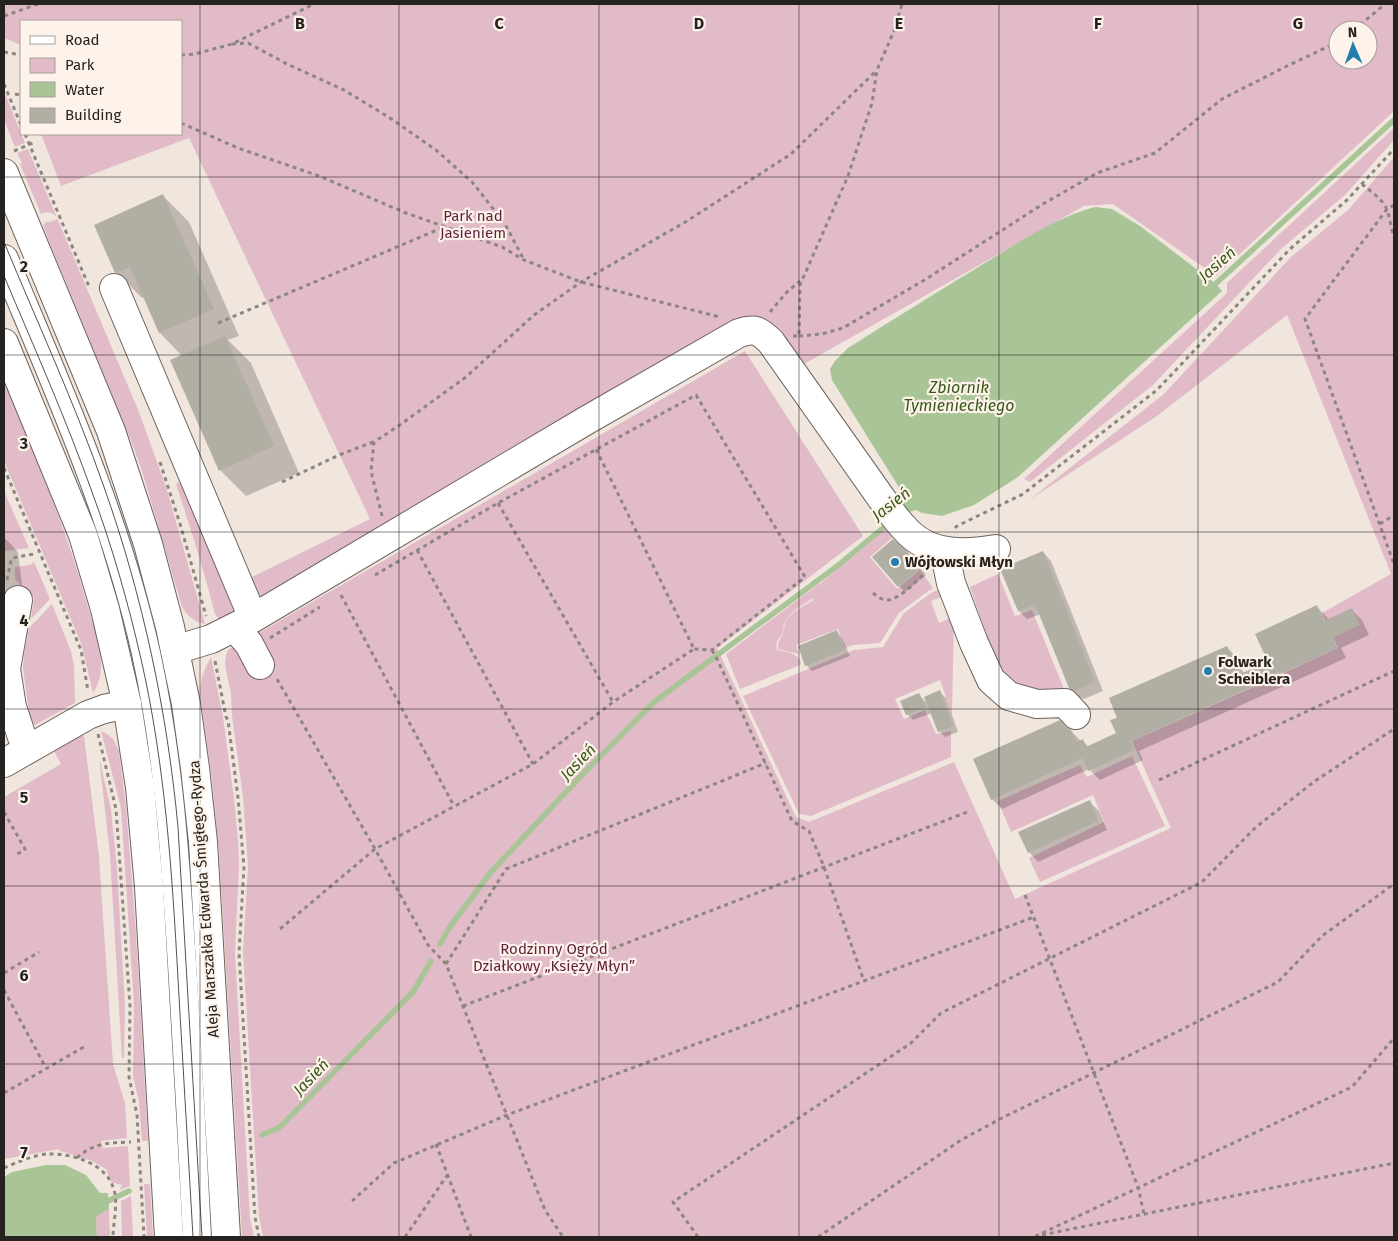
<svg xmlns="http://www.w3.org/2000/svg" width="1398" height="1241" font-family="'Fira Sans',sans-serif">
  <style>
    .green { fill: #e2bbc9; fill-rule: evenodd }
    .water { fill: #a9c497 }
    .shadow { fill: #0003 }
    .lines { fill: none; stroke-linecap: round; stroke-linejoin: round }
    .stream { stroke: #a9c497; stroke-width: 5.5 }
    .building { fill: #b1aea3 }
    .minor-casing { stroke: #6c635c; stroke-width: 30 }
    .major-casing { stroke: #6c635c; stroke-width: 30 }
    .path { stroke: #8d8680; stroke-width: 3; stroke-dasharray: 4 4; stroke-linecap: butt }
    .minor { stroke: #fff; stroke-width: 28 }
    .major { stroke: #fff; stroke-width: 28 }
    .tram { stroke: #57514d; stroke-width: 1 }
    .grid { fill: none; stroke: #26221f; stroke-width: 1; stroke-opacity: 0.55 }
    .poi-dot { fill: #247eac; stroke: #fdf3ea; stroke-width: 2 }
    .labels { text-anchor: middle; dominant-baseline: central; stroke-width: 4.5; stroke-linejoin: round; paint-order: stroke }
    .park-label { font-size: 15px; fill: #5f1f3d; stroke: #fdf3ea }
    .poi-label { font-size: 15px; font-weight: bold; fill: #26221f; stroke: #fdf3ea; text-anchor: start }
    .street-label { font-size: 15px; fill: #26221f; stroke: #fdf3ea }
    .water-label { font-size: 16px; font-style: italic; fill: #38591a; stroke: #fdf3ea }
    .grid-label { font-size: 16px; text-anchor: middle; font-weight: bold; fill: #26221f; stroke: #fdf3ea; stroke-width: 4.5; stroke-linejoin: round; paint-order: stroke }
  </style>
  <rect width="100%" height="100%" fill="#f0e6dd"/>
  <path class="green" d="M4,4h1390v107l-178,165 -103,-72 -29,2 -280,158 -42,-47 -10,-2 -123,73 -369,213 -16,-20 126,-62 -181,-381 -128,48 -20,-52h140v-113h-160v24l-17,-7zM1338,30h30v30h-30z
    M4,91l21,52 -10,4 -11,-27z
    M1394,128v12l-49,55 -63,53 -129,137 -123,97 -6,-3 203,-186v-10z
    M28,149l111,263 28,78 38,134c-11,-2 -17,-8 -23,-17l-40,-136 -8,-23 -84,-204 -7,-19 2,-1v-2h5l8,-3c-5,-7 -10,-9 -17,-5l-21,-50 2,-1 -5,-10z
    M1394,157v1080h-1131l-4,-20 -16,-265 5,-86 -2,-27 -3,-42 -11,-81 -1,-22 -6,-29 1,-10 2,-5 3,-2h5l21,-14 488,-283 118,185 -146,112 79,169 13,5 145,-60 61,137 156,-71 -39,-87 124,-55 82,-38 -16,-35 69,-39 -104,-259 -130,101 -128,84 135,-106 126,-136 58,-48z
    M4,382c30,72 62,144 82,219 6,20 15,42 15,63 0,11 -2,20 -8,29l-12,-50 -77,-182z
    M184,480l54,131 -15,8h-4l-4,-5c-11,-44 -25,-87 -39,-130z
    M4,491l25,57 -25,3z
    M885,528l8,9 -23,20 27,32 23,-19 13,18 -6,4 -28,21 -19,30 -27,2 -8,3 -7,-19 -42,16 3,9 -21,-5c-1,-9 4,-11 6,-19 1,-2 0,-5 1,-8 5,-10 20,-16 28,-22v-2c-10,7 -22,13 -28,23 -2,4 -1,8 -2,11 -4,7 -8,9 -6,18 11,2 18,2 24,12l-1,3 -60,24 -14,-35 94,-71 2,2 -1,-2z
    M34,562l16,37 -19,20 3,-21 -19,-19v-12l15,-2z
    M998,574l17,42 17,-6 34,84 -30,3 -35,-22 -31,-88z
    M944,587l2,8 -15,6 8,22 15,-7 -2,98 -12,-34 -45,19 9,20 21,-9 11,24 15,-3v26l-140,59 -12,-2 -56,-118 111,-46 29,-3 21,-34 27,-20z
    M52,604l19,47 3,14 1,38 -40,22 -5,-5 -7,-52 1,-14 5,-26z
    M211,657l12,60 11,81 4,42 1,26 -4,87 15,265 4,19h-12l-23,-385 -7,-72 -12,-86c0,-14 4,-25 11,-37z
    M101,731l6,3 6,5 6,12 7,55 10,127 12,208h-6l-3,-39 -6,-26 1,-71 -13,-197z
    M80,735l4,1 15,120 14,208 12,39 2,35 -26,3 2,7 25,-2 2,40 -10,4 2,-5 -11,-3 -5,-13 -16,-9 -30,-9 -1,-2 -55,10v-362l57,-33 -7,-13z
    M1132,756l33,70 -125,56 -11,-24 75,-36 -11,-27 -82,37 -13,-31 82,-36 7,12z
    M99,757l12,52 6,59 8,138 -1,52h-2l-12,-203z
    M144,1184h6l3,53h-6z
    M131,1196l2,41h-11l-1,-36z
    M109,1209l1,28h-13l-1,-20z"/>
  <path class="water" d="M1095,207l17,2 28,17 76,58 6,7 -204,186 -44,28 -32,11 -20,-3 -6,-3 -9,3 -5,-6 3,-10 -73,-117 -2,-11 5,-8 13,-13c47,-30 94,-59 142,-88 34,-21 67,-43 105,-53z
    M46,1165h19l21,10 14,18h8l1,16 -13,8 1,20h-93v-60l8,-5z"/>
  <path class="shadow" d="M163,196l26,26 50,114 -11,4 23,23 48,110 -53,23 -26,-26 -38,-114 -22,-23 -16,-36 -2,1 -26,-26z
    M4,537l14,15 10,82 -24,3z
    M1043,552l8,9 52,130 -19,8 -5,-2 -9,-9 -29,-74 -14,5 -8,-8 -17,-42z
    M913,559l13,16 -21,17 -6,-6z
    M1317,607l10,10 1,3 24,-10 10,10 7,15 -28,13 5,10 -207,93 4,9 -43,20 -11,-11 -87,40 -10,-10 79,-68 10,10h2l6,6 29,-14v-14l109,-72 10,11 7,16 26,-11z
    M836,632l6,6 8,18 -38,15 -6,-6z
    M940,692l6,6 12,34 -13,5 -6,-6 -7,-18 -19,7 -6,-6 11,-20 10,10z
    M1089,801l10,10 8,19 -69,32 -9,-10z"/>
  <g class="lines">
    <path class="stream" d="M1211,288l183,-168
      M440,944l9,-16 42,-56 89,-95 74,-75 182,-135 53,-44
      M262,1135l18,-8 133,-135 18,-31
      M104,1203l25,-12"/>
  </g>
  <path class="building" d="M163,194l51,115 -55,24 -29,-66 -15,6 -21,-48z
    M225,336l49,110 -55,25 -49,-111z
    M893,539l14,12 14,17 -23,19 -26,-30z
    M1043,551l52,131 -21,9 -5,-3 -34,-84 -17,7 -18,-42z
    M1317,605l7,16 28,-13 8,17 -28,13 5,10 -207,93 4,9 -46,21 -5,-13 -92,42 -18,-41 87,-39 5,6 6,4 6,12 6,-3 3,8 30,-14 -6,-13 7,-2 -8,-20 118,-52 13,28 28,-12 -13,-28z
    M837,630l8,20 -40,16 -7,-20z
    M940,690l13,36 -15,6 -14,-35z
    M919,693l7,14 -20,8 -6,-14z
    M1090,800l8,21 -70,32 -10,-21z"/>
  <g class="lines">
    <defs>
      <path id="minor" d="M4,259c54,130 111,256 142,394 24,109 30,216 37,327 5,86 10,171 14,257
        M114,288l139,330
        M940,550l7,14 4,19 23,60 17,37 18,16 28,8 28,-1 11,12
        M18,600l-12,69 6,38 10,30 8,11
        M235,628l14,16 11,21
        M175,650l36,-11 42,-21 334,-198 152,-87c16,-5 20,-3 32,9l118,167c6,9 13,17 20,24 24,23 57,21 87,16
        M4,763l84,-48 16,-6 23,-5"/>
      <path id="major" d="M4,173l107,258 37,113 22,83 16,77 9,64 8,74 23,395
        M4,343l79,192 22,74 22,95 13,83 9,100 20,350"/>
    </defs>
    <use href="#minor" class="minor-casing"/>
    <use href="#major" class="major-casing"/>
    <path class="path" d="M4,16l34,-12
      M1354,30l31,-26
      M232,44l16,-1 39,21 57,26 46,28 46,32 37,33 32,41 19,36
      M4,52l17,3
      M181,55l14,-1 37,-10 82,-40
      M4,84l17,41
      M15,94l6,1
      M181,123l57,25 81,28 87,37 96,34 22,13 57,22 139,35
      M25,134l65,155
      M14,151l21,-9
      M1362,184c8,7 21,15 25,26 3,8 4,18 7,27
      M1394,205l-7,4 -82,110 89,245
      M770,312l17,-20 13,-11
      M218,323l226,-96
      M793,336h6l1,-51 48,-109 24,-73 5,-33 17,-39 8,-27
      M799,336l23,-2 21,-6 83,-49 117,-75 54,-31 58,-20 67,-54 65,-33 51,-24
      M160,462l21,65 25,89
      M4,468l77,182 7,41
      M282,482l57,-27 34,-13
      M498,503l115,199
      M382,516l-11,-45 3,-29 23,-15 69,-50 68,-62 47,-33 106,-61 104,-67 86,-84
      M1380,524l14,-9
      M955,528l2,-2 66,-32 134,-104 133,-141 57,-49 47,-51
      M417,550l116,214
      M375,575l123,-72 198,-108 109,182 -93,73 -18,-1
      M7,580l4,-19 1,-3 22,-4
      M873,593c5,4 8,7 15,7 10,0 30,-20 37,-27
      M341,595l113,211
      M270,638l50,-31
      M712,650l6,11 74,160 17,10 15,36 40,114
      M215,661l11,56 2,3 10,78 6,69 -5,86 16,264 4,20
      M277,679l98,170 53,96 18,19 99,246 18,27
      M98,734l18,75 14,197 -1,71 8,38 7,122
      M1159,780l235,-109
      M4,812l21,37 -1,2 -10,4
      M1025,895l113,292 6,27
      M280,929l95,-80 158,-85 80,-62 81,-53 -98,-200
      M446,964l60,-95 260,-106
      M4,973l35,-21
      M4,990l42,78
      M463,1006l507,-195
      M4,1093l83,-48
      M436,1144l35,93
      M77,1158c17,-16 33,-15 54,-16
      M4,1168c11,-5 32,-14 44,-14 23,-1 57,9 65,33 6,15 0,35 0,50
      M352,1201l42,-38 113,-48 527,-198
      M1042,1235l352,-72
      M405,1237l43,-63
      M698,1237l-25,-35 238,-159 30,-30 261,-131 54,-55 59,-46 79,-52
      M818,1237l143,-97 39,-21 278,-137 44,-46 72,-52
      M1036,1237v-1l316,-149 42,-49"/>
    <use href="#minor" class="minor"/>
    <use href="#major" class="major"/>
    <path class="tram" d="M4,242c34,82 71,162 100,245 39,110 63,224 74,340l24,410
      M4,276c30,71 62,143 88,216 20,54 36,110 49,167 24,105 31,212 37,320 5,86 10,172 15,258"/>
  </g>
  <path class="grid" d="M200,4v1233M399,4v1233M599,4v1233M799,4v1233M999,4v1233M1198,4v1233M4,177h1390M4,355h1390M4,532h1390M4,709h1390M4,886h1390M4,1064h1390"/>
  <g class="poi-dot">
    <circle cx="895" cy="562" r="5"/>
    <circle cx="1208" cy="671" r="5"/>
  </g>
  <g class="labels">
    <g class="park-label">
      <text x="473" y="216">Park nad<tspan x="473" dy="17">Jasieniem</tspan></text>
      <text x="554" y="949">Rodzinny Ogród<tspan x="554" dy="17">Działkowy „Księży Młyn”</tspan></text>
    </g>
    <g class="poi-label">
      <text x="905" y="562">Wójtowski Młyn</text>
      <text x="1218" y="662">Folwark<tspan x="1218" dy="17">Scheiblera</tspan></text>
    </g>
    <g class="street-label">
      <text transform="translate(204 899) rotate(-94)">Aleja Marszałka Edwarda Śmigłego-Rydza</text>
    </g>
    <g class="water-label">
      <text transform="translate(1217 264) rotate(-41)">Jasień</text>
      <text x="959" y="387">Zbiornik<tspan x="959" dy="18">Tymienieckiego</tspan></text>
      <text transform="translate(891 504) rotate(-38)">Jasień</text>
      <text transform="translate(578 762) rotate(-46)">Jasień</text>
      <text transform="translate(311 1077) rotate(-46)">Jasień</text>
    </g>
  </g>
  <g class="grid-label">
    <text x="300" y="29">B</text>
    <text x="499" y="29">C</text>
    <text x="699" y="29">D</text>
    <text x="899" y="29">E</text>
    <text x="1098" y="29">F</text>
    <text x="1298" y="29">G</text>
    <text x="24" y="272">2</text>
    <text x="24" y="449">3</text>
    <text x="24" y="626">4</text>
    <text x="24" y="803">5</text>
    <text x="24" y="981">6</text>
    <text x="24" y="1158">7</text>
  </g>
  <rect width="1398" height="1241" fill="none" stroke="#26221f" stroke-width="10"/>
  <rect x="20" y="20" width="162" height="115" fill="#fdf3ea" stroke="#a79f99"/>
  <rect x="30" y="36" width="25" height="8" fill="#ffffff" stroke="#a79f99"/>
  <text x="65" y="45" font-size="15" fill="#26221f">Road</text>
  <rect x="30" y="58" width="25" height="15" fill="#e2bbc9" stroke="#a79f99"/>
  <text x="65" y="70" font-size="15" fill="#26221f">Park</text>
  <rect x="30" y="82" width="25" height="15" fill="#a9c497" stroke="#a79f99"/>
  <text x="65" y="95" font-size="15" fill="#26221f">Water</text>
  <rect x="30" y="108" width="25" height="15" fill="#b1aea3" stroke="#a79f99"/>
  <text x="65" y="120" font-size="15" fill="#26221f">Building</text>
  <g transform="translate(1353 45) rotate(358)"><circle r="24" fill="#fdf3ea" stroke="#a79f99"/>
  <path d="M0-4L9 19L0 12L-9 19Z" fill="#247eac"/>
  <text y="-8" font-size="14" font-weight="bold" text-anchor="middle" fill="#26221f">N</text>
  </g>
</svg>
